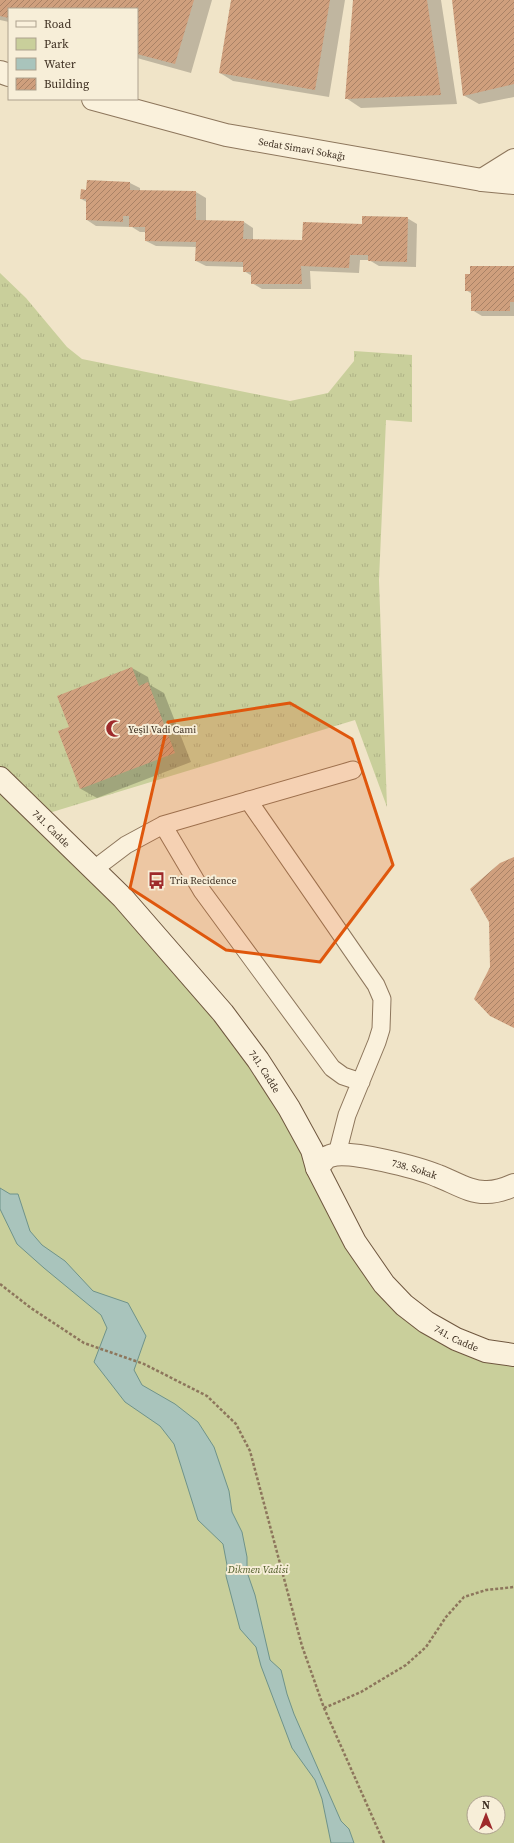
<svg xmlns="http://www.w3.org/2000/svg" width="514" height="1843" font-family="'Source Serif 4',serif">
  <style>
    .grass { fill: url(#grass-tufts) }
    .green { fill: #c9cf9b; fill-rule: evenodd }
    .water { fill: #a9c4bc; stroke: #6f938a }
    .shadow { fill: #0003 }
    .building { fill: url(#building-hatch) }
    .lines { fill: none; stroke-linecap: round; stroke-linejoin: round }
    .lane-casing { stroke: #8d765c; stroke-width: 19 }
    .street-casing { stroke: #8d765c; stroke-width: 24 }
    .secondary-casing { stroke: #6f573f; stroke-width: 24 }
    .path { stroke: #8d765c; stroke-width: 2.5; stroke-dasharray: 3 2; stroke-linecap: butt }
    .lane { stroke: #faf1dc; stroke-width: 17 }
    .street { stroke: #faf1dc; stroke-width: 22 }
    .secondary { stroke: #faf1dc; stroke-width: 22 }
    .marked { fill: #df570d; fill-opacity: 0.2; stroke: #df570d; stroke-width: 3; stroke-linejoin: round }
    .labels { text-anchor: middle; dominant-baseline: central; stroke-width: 4; stroke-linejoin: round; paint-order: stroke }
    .street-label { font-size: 10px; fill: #3d2e20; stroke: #f7eed8 }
    .poi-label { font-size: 10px; fill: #3d2e20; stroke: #f7eed8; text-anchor: start }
    .park-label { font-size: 10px; font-style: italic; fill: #4d5a26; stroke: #f7eed8 }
  </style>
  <defs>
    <pattern id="grass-tufts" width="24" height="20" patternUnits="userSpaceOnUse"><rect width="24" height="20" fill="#c9cf9b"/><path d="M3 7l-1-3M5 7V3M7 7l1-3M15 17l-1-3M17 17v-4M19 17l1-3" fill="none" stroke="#aeb285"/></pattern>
    <pattern id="building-hatch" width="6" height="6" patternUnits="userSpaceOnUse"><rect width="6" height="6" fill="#cf9f7d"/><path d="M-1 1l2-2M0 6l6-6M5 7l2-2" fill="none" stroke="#a98266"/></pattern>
  </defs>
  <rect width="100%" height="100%" fill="#f0e4c8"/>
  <path class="grass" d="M0,273l26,25 41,49 15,12 208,42 38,-8 26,-32v-10l58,4v67l-26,-2 -7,160 8,227 -32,-87 -316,96 -39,-38z"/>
  <path class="green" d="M0,778l223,235 181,292 110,50v488h-514zM474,1803h24v24h-24z"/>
  <path class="water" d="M0,1188l10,6h8l12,37 12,14 23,16 28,30 35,12 18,33 -12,34 8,15 33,19 23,18 16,25 15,44 3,21 10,20 5,25v15l8,23 15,65 11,10 6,24 7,20 47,107 8,8 5,14h-23l-9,-44 -7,-19 -23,-32 -31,-82 -5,-19 -16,-18 -14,-53 1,-11 -4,-21 -25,-24 -24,-76 -14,-18 -35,-24 -31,-40 13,-34 -6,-13 -57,-47 -27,-24 -17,-35z"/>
  <path class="shadow" d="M0,0h212l-21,73 -54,-15v-49h-128v13l-9,-2z
    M233,0h112l-16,97 -96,-16 -13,-8z
    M354,0h87l16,104 -96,4 -15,-10z
    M453,0h61v97l-35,7 -16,-9z
    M130,183l10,5v3l56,1 10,6v23l38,1 9,6v12l50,1 60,-16 44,-7 10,6 -1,43 -37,-1 -10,-6h-9l-1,13 -49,-2 1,18h-49l-10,-6v-7l-8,-5v-4l-38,-1 -10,-5v-14l-40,-1 -10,-5v-9h-6l-8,-5 -36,-1 -9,-6v-18l-6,-3 6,-8z
    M514,267v49h-32l-10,-6v-16l-6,-4z
    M132,668l16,9 2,8 14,8 27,69 -94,36 -16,-9z"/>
  <path class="building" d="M0,0h194l-19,64 -38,-10v-45h-128v9l-9,-2z
    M231,0h99l-15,90 -96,-17z
    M353,0h74l14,95 -96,4z
    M452,0h62v84l-51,12z
    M87,180l43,2v8l66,1v29l48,1 -1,18 59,1 1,-18 59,2v-8l46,1 -1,45 -39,-1v-6h-18l-1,13 -48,-2 1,18h-51v-12h-8v-10l-48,-1 1,-19 -51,-1v-14h-16v-11h-6v6l-37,-2v-21h-6l1,-10 5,1z
    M470,266h44v36h-4v9h-39v-20h-6v-17h5z
    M132,667l7,19 9,-4 27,71 -95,36 -22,-58 11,-4 -12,-31z
    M514,857v171l-24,-12 -16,-17 16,-32 -1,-45 -19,-33 30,-26z"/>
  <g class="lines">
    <defs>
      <path id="lane" d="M248,800l128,185 6,14 -1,30 -4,13 -30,73 -10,39
        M163,825l39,66 130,177 11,8 18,6
        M93,870l33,-25 37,-20 190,-55"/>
      <g id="street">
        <path d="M0,72l9,3"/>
        <path id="s1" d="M93,99l133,36 256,45 32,3"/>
        <path d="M482,180l32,-20"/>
        <path id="s2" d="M317,1168c4,-4 8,-11 13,-12 18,-7 89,12 108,20 16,6 32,17 49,16 10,0 18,-3 27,-7"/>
      </g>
      <g id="secondary">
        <path id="s3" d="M0,778l123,120 100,115 35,47 31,48 23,42 5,18 38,74 29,42 20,21 22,17 30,17 30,12 28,4"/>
      </g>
    </defs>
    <use href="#lane" class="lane-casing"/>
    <use href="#street" class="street-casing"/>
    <use href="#secondary" class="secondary-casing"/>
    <path class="path" d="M0,1284l31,24 53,35 60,21 63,32 29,28 14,27 52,195 22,62 60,135
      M324,1708l37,-16 45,-27 20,-18 20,-30 18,-20 22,-7 28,-3"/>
    <use href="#lane" class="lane"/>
    <use href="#street" class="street"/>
    <use href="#secondary" class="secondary"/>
  </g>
  <path class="marked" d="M290,703l62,36 41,126 -73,97 -94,-12 -96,-62 38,-166z"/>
  <defs>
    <symbol id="mosque-bare" viewBox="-9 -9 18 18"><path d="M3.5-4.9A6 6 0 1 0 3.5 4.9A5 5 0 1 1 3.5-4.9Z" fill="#9e2a2b" stroke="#f7eed8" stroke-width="2.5" paint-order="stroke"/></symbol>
    <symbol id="bus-bare" viewBox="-9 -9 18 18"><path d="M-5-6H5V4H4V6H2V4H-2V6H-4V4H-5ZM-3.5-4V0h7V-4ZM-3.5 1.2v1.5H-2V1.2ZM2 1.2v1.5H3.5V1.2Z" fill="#9e2a2b" stroke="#f7eed8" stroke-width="2.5" paint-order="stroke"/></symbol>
  </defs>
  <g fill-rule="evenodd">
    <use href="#mosque-bare" x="102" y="716" width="25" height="25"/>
    <use href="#bus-bare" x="144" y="868" width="25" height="25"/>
  </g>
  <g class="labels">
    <g class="street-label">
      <text stroke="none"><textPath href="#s1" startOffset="215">Sedat Simavi Sokağı</textPath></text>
      <text stroke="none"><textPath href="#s3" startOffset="72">741. Cadde</textPath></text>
      <text stroke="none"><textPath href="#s3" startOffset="396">741. Cadde</textPath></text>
      <text stroke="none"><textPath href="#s2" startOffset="104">738. Sokak</textPath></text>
      <text stroke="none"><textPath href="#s3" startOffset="732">741. Cadde</textPath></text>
    </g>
    <g class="poi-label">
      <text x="128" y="729">Yeşil Vadi Cami</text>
      <text x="170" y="880">Tria Recidence</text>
    </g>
    <g class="park-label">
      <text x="258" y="1569">Dikmen Vadisi</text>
    </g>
  </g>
  <rect x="8" y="8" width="130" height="92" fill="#f7eed8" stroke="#ada18e"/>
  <rect x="16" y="21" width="20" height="6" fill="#faf1dc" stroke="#ada18e"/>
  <text x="44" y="28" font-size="12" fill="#3d2e20">Road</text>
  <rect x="16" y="38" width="20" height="12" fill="#c9cf9b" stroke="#ada18e"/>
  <text x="44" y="48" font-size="12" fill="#3d2e20">Park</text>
  <rect x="16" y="58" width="20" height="12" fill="#a9c4bc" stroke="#ada18e"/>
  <text x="44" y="68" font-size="12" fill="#3d2e20">Water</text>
  <rect x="16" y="78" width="20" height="12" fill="url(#building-hatch)" stroke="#ada18e"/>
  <text x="44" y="88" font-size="12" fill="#3d2e20">Building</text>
  <g transform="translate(486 1815)"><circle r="19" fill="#f7eed8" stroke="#ada18e"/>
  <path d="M0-3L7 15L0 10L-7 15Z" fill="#9e2a2b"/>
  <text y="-6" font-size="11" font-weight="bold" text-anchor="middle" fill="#3d2e20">N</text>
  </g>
</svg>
